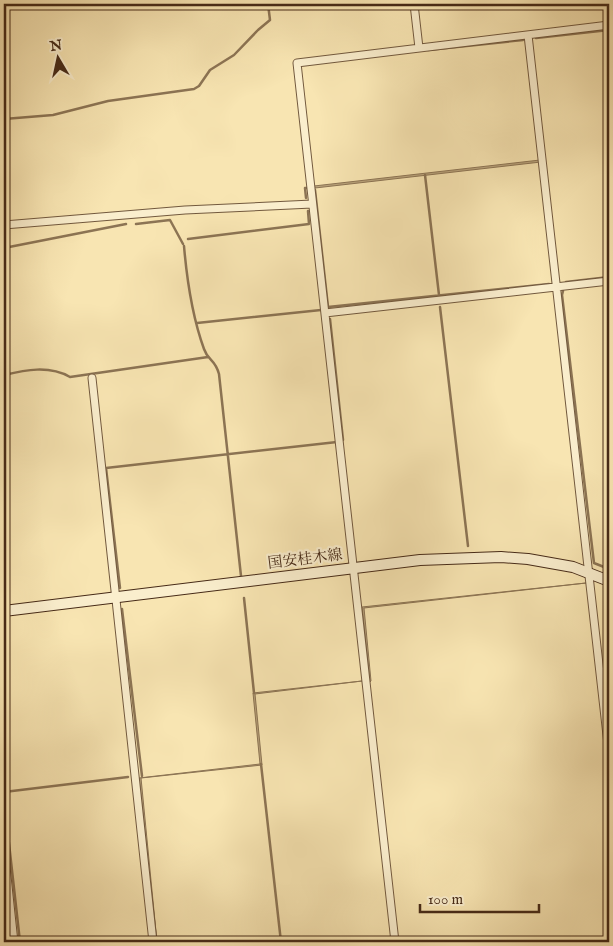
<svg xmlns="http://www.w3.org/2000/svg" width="613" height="946" font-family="'IM FELL English','Noto Serif JP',serif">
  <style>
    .water { fill: #bba57d; stroke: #8c7454 }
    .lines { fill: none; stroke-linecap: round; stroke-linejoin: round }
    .stream { stroke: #8c7454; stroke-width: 2.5 }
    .minor-casing { stroke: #72593e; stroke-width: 9 }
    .secondary-casing { stroke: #462a17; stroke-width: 12 }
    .minor { stroke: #faeecd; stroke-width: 7 }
    .secondary { stroke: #faeecd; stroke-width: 10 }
    .labels { text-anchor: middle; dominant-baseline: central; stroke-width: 4.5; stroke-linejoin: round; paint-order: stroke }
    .street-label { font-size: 15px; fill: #462a17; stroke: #faeecd }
  </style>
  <rect width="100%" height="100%" fill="#f8e5b2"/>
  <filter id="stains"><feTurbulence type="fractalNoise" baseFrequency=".004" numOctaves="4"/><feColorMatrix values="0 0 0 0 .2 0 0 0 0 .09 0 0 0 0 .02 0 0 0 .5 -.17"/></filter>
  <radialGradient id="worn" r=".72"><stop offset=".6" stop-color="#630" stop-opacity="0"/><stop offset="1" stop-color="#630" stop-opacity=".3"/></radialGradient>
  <path class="water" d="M540,160l1,2 -226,26 -1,-2z
    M586,583l-222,25 7,73 -1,1 -8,-75z
    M362,681l-107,13 7,71 -121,13 16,164 -18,-164 121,-14 -7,-71z"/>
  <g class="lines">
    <path class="stream" d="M536,38l73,-8
      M428,50l95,-10
      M4,119l49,-4 55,-14 86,-12 5,-3 11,-16 24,-15 24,-25 12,-10 -2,-16
      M425,175l14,120
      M315,190l13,117 221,-23
      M306,198l-1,-10h3
      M136,224l34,-4 13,24
      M188,239l121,-15 -1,-13
      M184,246c3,35 8,70 20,103 4,12 11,10 15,25l22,202
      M4,248l122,-24
      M566,282l43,-5
      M563,291l-1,4 32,268 15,6
      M440,307l28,239
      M330,319l13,121
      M197,323l124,-13
      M4,375c21,-5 45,-10 66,2l138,-20
      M120,588l-14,-120 231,-26
      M244,598l10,95
      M122,609l20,167
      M261,764l20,178
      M4,792l124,-15
      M4,799l16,143"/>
    <defs>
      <path id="minor" d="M4,4h4
        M414,4l5,44
        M528,35l81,718
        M4,225l181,-15 127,-6
        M325,313l284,-32
        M92,378l61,564
        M4,848l10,94
        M395,942l-98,-879 312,-38"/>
      <path id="secondary" d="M4,611l416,-51 81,-3 27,2 45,8 36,14"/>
    </defs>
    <use href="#minor" class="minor-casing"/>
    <use href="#secondary" class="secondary-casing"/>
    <use href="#minor" class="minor"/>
    <use href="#secondary" class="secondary"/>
  </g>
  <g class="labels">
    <g class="street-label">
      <text transform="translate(305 559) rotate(-7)">国安桂木線</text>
    </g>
  </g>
  <rect width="613" height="946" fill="none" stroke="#f8e5b2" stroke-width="20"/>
  <rect x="5" y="5" width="603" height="936" fill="none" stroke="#462a17" stroke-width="2.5"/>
  <rect x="10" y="10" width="593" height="926" fill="none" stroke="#462a17"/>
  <g transform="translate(58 58) rotate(351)" stroke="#faeecd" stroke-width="4" paint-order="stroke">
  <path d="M0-4L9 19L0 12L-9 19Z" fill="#462a17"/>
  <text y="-8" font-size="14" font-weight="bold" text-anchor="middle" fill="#462a17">N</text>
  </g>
  <path d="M420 904v8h119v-8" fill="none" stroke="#462a17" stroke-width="2.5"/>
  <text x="428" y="904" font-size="15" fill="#462a17" stroke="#faeecd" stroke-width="4" paint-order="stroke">100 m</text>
  <rect width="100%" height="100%" filter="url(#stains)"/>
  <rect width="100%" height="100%" fill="url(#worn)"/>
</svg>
